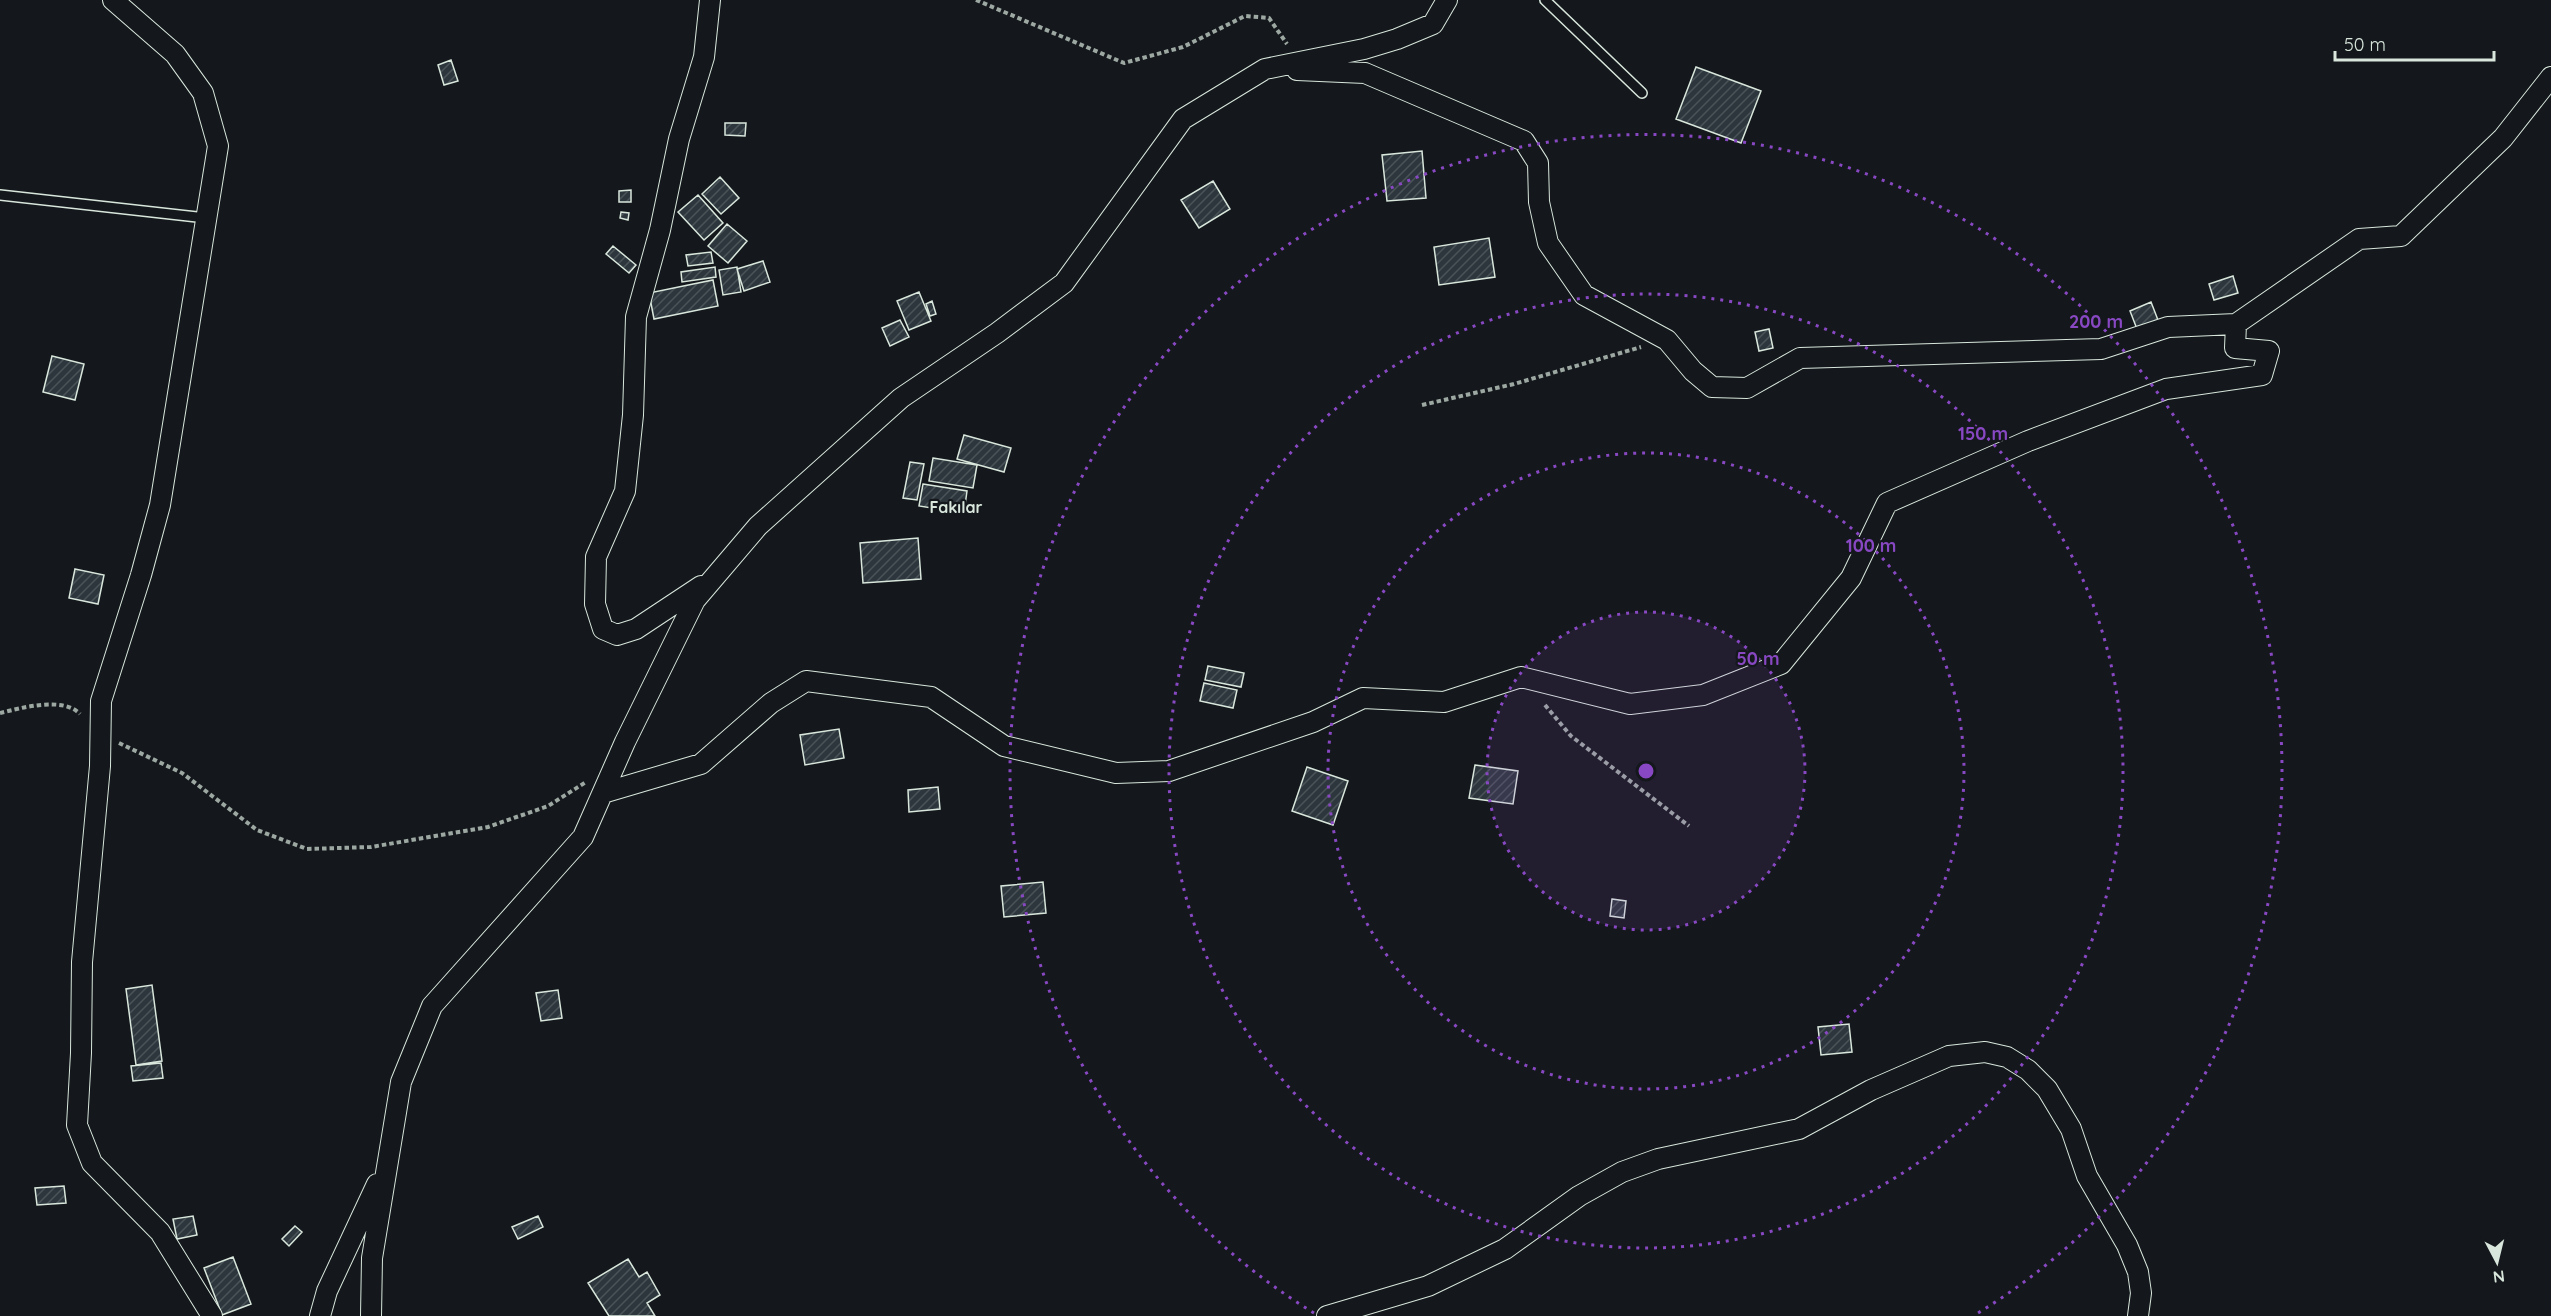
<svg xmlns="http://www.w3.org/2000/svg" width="2551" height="1316" font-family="Quicksand,sans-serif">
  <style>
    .building { fill: url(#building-hatch); stroke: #d8e6dc; stroke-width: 1.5 }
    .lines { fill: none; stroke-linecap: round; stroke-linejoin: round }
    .service-casing { stroke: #d8e6dc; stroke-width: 12 }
    .minor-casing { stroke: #d8e6dc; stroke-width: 22 }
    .path { stroke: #9da8a2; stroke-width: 4; stroke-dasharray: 4.5 3; stroke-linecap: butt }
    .service { stroke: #14181c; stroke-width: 9 }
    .minor { stroke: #14181c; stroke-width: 20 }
    .ring { fill: none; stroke: #8948c3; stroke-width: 3; stroke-dasharray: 3 6 }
    .labels { text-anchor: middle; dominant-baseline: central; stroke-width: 4.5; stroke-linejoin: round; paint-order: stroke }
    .neighbourhood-label { font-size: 16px; font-weight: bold; fill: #d8e6dc; stroke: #14181c }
    .centre { fill: #8948c3; stroke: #14181c; stroke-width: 3 }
    .ring-label { font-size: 18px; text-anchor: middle; font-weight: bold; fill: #8948c3; stroke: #14181c; stroke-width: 4.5; stroke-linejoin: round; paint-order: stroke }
  </style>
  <defs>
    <pattern id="building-hatch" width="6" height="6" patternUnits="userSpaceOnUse" patternTransform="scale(1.5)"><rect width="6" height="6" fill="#2c363c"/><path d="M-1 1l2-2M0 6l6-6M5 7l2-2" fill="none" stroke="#4a5358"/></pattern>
  </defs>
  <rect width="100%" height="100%" fill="#14181c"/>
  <path class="building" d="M451,60l7,21 -14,4 -6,-20z
    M1696,67l65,24 -20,52 -65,-24z
    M725,123h21l-1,13 -20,-1z
    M1422,151l4,47 -39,3 -5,-46z
    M720,177l19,21 -18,16 -19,-20z
    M1213,181l17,28 -31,19 -18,-28z
    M631,190v12h-12v-11z
    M698,195l25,28 -19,17 -26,-28z
    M621,212l8,1 -1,7 -8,-2z
    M727,224l20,17 -19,22 -20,-17z
    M1489,238l6,39 -56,8 -5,-38z
    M613,246l23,19 -7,8 -23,-19z
    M711,252l2,11 -25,3 -2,-11z
    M763,261l7,21 -26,9 -7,-22z
    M715,267l1,10 -34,5 -1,-10z
    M737,267l4,25 -18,3 -4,-25z
    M2233,276l5,17 -24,7 -5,-16z
    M713,280l5,26 -64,13 -5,-26z
    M919,292l12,29 -22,9 -12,-29z
    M932,301l4,13 -6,2 -4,-12z
    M2151,302l7,18 -21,9 -7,-18z
    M900,320l9,17 -19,9 -8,-18z
    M1769,329l4,19 -14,3 -4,-19z
    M52,356l32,8 -9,36 -32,-8z
    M964,435l47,13 -7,24 -47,-13z
    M933,458l44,7 -4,23 -44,-7z
    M910,462l14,2 -7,36 -14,-2z
    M923,484l44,7 -3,22 -45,-7z
    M918,538l3,41 -58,4 -3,-40z
    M75,569l29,6 -6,29 -29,-6z
    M1208,666l36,7 -3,14 -36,-7z
    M1204,683l33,7 -4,18 -33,-7z
    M839,729l5,29 -39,7 -5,-30z
    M1475,765l43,6 -5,33 -44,-6z
    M1307,767l41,14 -15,44 -41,-14z
    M938,787l2,22 -31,3 -1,-22z
    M1043,882l3,31 -42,4 -3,-31z
    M1612,899l14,2 -2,17 -14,-2z
    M152,985l10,76 -26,4 -10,-76z
    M558,990l4,28 -21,3 -5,-28z
    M1849,1024l3,28 -31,3 -3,-28z
    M161,1063l2,15 -30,3 -2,-15z
    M64,1186l2,17 -29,2 -2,-17z
    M193,1216l4,19 -20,4 -4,-20z
    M538,1216l5,11 -25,12 -6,-12z
    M295,1226l7,6 -13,14 -7,-7z
    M233,1257l18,47 -29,11 -18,-47z
    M628,1259l11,18 8,-5 13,23 -13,8 8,13h-46l-21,-33z"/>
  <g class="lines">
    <defs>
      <path id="service" d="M1545,0l97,93
        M0,195l206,23"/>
      <path id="minor" d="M113,0l62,54 28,39 15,53 -58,359 -19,70 -40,126 -1,65 -18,196 -1,91 -4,72 15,38 68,69 52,84
        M1297,70l68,3 159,68 14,22 1,39 9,41 36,52 83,45 26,31 19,16 35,1 53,-30 301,-9 67,-22 68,-3 123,-85 42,-3 102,-98 48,-61
        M701,586l-65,43 -19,6 -14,-6 -8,-25 1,-47 29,-66 8,-76 3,-98 24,-87 19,-91 25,-82 6,-57
        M603,793l98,-29 70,-61 35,-22 125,16 73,49 112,27 53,-2 144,-49 50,-24 81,4 77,-25 109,27 73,-9 78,-31 70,-86 36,-75 141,-62 138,-52 96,-14 7,-24 -34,-3 1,-24
        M320,1316l7,-25 50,-107
        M371,1316l1,-58 29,-176 31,-76 151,-169 42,-95 70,-142 63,-74 143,-128 96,-65 67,-50 119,-164 82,-50 99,-20 33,-10 36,-15 14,-24
        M1327,1316l101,-30 77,-37 74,-53 43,-24 36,-13 141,-30 72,-39 78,-34 36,-4 22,5 21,13 19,19 24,40 16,47 40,69 11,27 3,21 -3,23"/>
    </defs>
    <use href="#service" class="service-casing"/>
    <use href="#minor" class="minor-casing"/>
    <path class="path" d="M976,0l148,63 59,-16 62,-31 24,2 18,26
      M1422,405l92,-21 127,-37
      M1545,705l26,31 118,90
      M0,713c21,-5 63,-17 80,1
      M119,743l63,30 75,57 50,19 64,-2 117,-20 60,-21 38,-24"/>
    <use href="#service" class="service"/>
    <use href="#minor" class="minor"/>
  </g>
  <circle cx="1646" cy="771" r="159" fill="#8948c3" fill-opacity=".12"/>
  <g class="ring">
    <circle cx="1646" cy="771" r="159"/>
    <circle cx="1646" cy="771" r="318"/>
    <circle cx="1646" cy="771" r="477"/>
    <path d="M1314 1313A636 636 0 1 1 1978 1313"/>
  </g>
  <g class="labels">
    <g class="neighbourhood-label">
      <text x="956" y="507">Fakılar</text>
    </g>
  </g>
  <circle cx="1646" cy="771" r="9" class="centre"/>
  <g class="ring-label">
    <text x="2096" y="328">200 m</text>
    <text x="1983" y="440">150 m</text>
    <text x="1871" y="552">100 m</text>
    <text x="1758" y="665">50 m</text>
  </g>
  <g transform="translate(2497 1262) rotate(173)" stroke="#14181c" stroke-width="4.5" paint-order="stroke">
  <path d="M0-4.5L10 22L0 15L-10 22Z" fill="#d8e6dc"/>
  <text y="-9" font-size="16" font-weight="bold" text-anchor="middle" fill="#d8e6dc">N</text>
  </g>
  <path d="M2335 51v9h159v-9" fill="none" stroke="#d8e6dc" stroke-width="3"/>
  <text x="2344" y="51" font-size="18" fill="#d8e6dc" stroke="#14181c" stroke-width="4.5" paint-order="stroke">50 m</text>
</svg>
